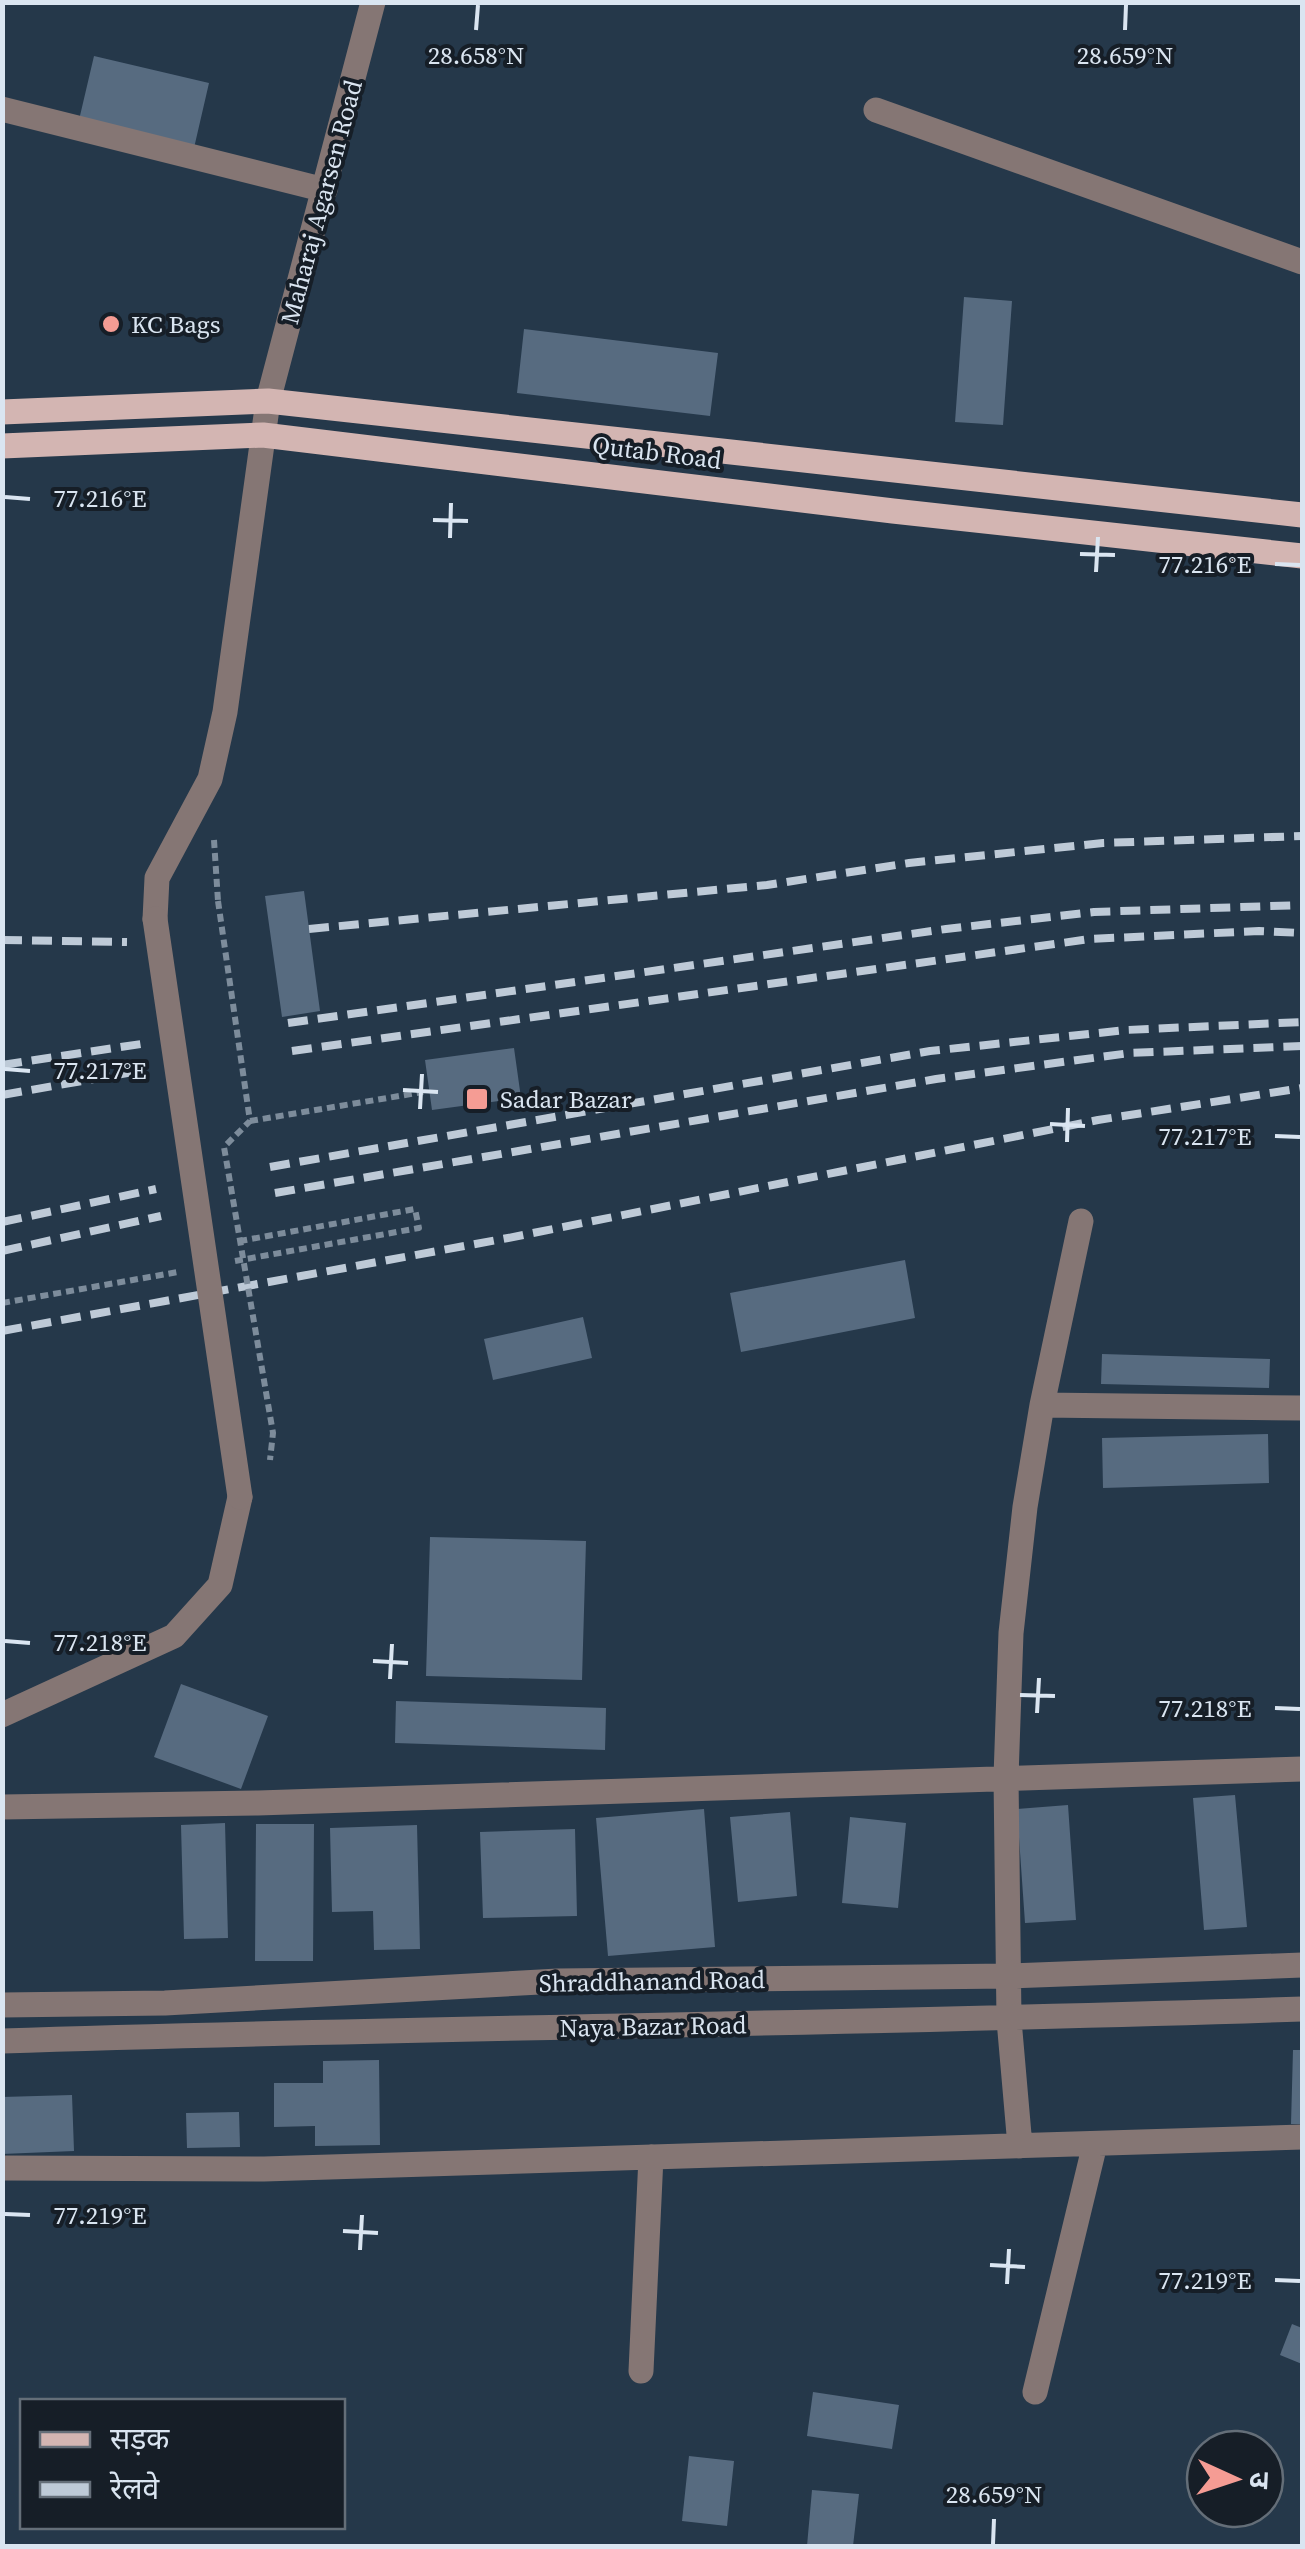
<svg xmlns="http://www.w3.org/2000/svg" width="1305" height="2549" font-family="'Source Serif 4','Noto Sans Devanagari',serif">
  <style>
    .building { fill: #576b80 }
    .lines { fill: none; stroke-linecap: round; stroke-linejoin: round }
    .path { stroke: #7d8c9b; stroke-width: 6; stroke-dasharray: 8 5; stroke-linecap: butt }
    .minor { stroke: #857674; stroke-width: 25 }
    .major { stroke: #d3b5b2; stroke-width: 25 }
    .rail { stroke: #becad7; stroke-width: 8; stroke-dasharray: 20 10; stroke-linecap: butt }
    .path-bridge { stroke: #7d8c9b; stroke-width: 6; stroke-dasharray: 8 5; stroke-linecap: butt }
    .minor-bridge { stroke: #857674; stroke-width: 25 }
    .ticks { fill: none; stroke: #dae5f1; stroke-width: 4 }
    .poi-dot { fill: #f59c94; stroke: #161e27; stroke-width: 4 }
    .labels { text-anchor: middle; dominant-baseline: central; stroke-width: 8; stroke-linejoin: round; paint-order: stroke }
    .street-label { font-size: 25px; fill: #dae5f1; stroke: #161e27 }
    .poi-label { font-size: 25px; fill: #dae5f1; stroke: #161e27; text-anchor: start }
    .ticks-label { font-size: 25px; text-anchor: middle; fill: #dae5f1; stroke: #161e27; stroke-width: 8; stroke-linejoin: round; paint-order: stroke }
  </style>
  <rect width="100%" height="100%" fill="#25384a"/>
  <path class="building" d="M94,56l115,27 -15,65 -115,-28z
    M964,297l48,4 -9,124 -48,-3z
    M524,329l194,24 -8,63 -193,-23z
    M304,891l16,120 -38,6 -17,-121z
    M514,1048l7,50 -89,12 -7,-50z
    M905,1260l10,58 -174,34 -11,-59z
    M583,1317l9,41 -99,22 -9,-41z
    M1102,1354l168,5 -1,29 -168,-4z
    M1268,1434l1,49 -166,5 -1,-50z
    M430,1537l156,4 -4,139 -156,-4z
    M181,1684l87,32 -27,73 -87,-32z
    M396,1701l210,7 -1,42 -210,-7z
    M1235,1795l12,132 -43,3 -11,-132z
    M1068,1805l8,115 -51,3 -8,-114z
    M704,1809l11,138 -107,9 -12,-138z
    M790,1812l7,84 -59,6 -8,-85z
    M850,1817l56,6 -8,85 -56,-5z
    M225,1823l3,115 -44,1 -3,-114z
    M256,1824h58l-1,137h-58z
    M417,1825l3,124 -46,1 -1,-39 -41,1 -2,-84z
    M575,1829l2,87 -94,2 -3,-86z
    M1293,2050h9v74h-11z
    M379,2060l1,85 -65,1v-20l-41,1v-44h49v-22z
    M72,2095l2,56 -72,3v-57z
    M239,2112l1,35 -53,1 -1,-35z
    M1292,2324l10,4v36l-22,-9z
    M813,2392l86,13 -7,44 -85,-13z
    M689,2456l45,5 -7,65 -45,-5z
    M812,2490l47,4 -6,52h-46z"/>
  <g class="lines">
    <path class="path" d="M214,840l4,61
      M250,1121l173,-29
      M235,1261l184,-33 -4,-19 -175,32
      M2,1303l176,-31"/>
    <path class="minor" d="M2,109l323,81
      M876,110l426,152
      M155,919l2,-41 53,-99 15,-67 43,-311 105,-399
      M1042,1405l260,3
      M2,1715l172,-79 46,-51 20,-88
      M2,1807l256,-4 1044,-34
      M2,2005l163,-2 393,-22 451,-5 293,-11
      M2,2041c434,-14 867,-17 1300,-32
      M1020,2146l-11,-126 -3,-243 5,-144 14,-126 17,-102 39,-184
      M2,2168l262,1 1038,-32
      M641,2371l10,-214
      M1035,2392l60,-248"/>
    <path class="major" d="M2,412l266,-11 1034,114
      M2,446l261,-11 630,76 409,45"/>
    <path class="rail" d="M309,929l458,-44 142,-22 194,-20 199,-7
      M2,940l125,2
      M288,1023l658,-94 148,-17 208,-7
      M292,1051l798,-112 169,-8 43,2
      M2,1065l139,-21
      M2,1095l143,-25
      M270,1167l660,-116 196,-21 176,-8
      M275,1193l661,-114 194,-26 172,-7
      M2,1222l154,-33
      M2,1251l159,-35
      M2,1331l506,-93 590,-118 204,-32"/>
    <path class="path-bridge" d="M218,901l32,220 -26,26 49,286 -3,27"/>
    <path class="minor-bridge" d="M155,919l85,578"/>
  </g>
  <path class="ticks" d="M476,30l2,-25M1125,30l1,-25M5,497l25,2M433,520l35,1M450,538l1,-35M1080,554l35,1M1275,564l25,1M1096,572l2,-35M5,1069l25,2M403,1090l35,2M420,1109l2,-35M1050,1124l35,2M1275,1136l25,1M1067,1142l1,-34M5,1641l25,2M373,1661l35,2M390,1679l2,-35M1020,1695l35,1M1275,1708l25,1M1037,1713l2,-35M5,2214l25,1M343,2231l35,2M360,2250l2,-35M990,2265l35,2M1275,2280l25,1M1007,2284l2,-35M993,2544l1,-25"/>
  <g class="poi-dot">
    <circle cx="111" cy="324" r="10"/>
    <rect x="465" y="1087" width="24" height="24" rx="5"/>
  </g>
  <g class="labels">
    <g class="street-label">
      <text transform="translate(321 202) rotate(-75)">Maharaj Agarsen Road</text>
      <text transform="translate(657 452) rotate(7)">Qutab Road</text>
      <text transform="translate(652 1981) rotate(-1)">Shraddhanand Road</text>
      <text transform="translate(653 2026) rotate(-1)">Naya Bazar Road</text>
    </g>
    <g class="poi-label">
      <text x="131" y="324">KC Bags</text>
      <text x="500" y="1099">Sadar Bazar</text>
    </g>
  </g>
  <g class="ticks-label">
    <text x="476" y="64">28.658°N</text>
    <text x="1125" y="64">28.659°N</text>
    <text x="100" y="507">77.216°E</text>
    <text x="1205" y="573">77.216°E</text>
    <text x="100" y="1079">77.217°E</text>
    <text x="1205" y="1145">77.217°E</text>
    <text x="100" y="1651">77.218°E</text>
    <text x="1205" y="1717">77.218°E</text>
    <text x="100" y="2224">77.219°E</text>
    <text x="1205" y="2289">77.219°E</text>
    <text x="994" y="2503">28.659°N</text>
  </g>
  <rect width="1305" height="2549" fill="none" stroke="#dae5f1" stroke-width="10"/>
  <rect x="20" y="2399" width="325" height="130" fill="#161e27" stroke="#646e78" stroke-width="2.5"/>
  <rect x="40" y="2432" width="50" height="15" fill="#d3b5b2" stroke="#646e78" stroke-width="2.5"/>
  <text x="110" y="2449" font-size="30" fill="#dae5f1">सड़क</text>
  <rect x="40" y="2482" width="50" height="15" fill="#becad7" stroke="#646e78" stroke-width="2.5"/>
  <text x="110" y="2499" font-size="30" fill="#dae5f1">रेलवे</text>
  <g transform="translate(1235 2479) rotate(93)"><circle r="48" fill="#161e27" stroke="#646e78" stroke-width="2.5"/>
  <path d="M0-8L18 38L0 25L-18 38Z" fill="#f59c94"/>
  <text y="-15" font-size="28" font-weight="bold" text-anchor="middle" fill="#dae5f1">उ</text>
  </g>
</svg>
